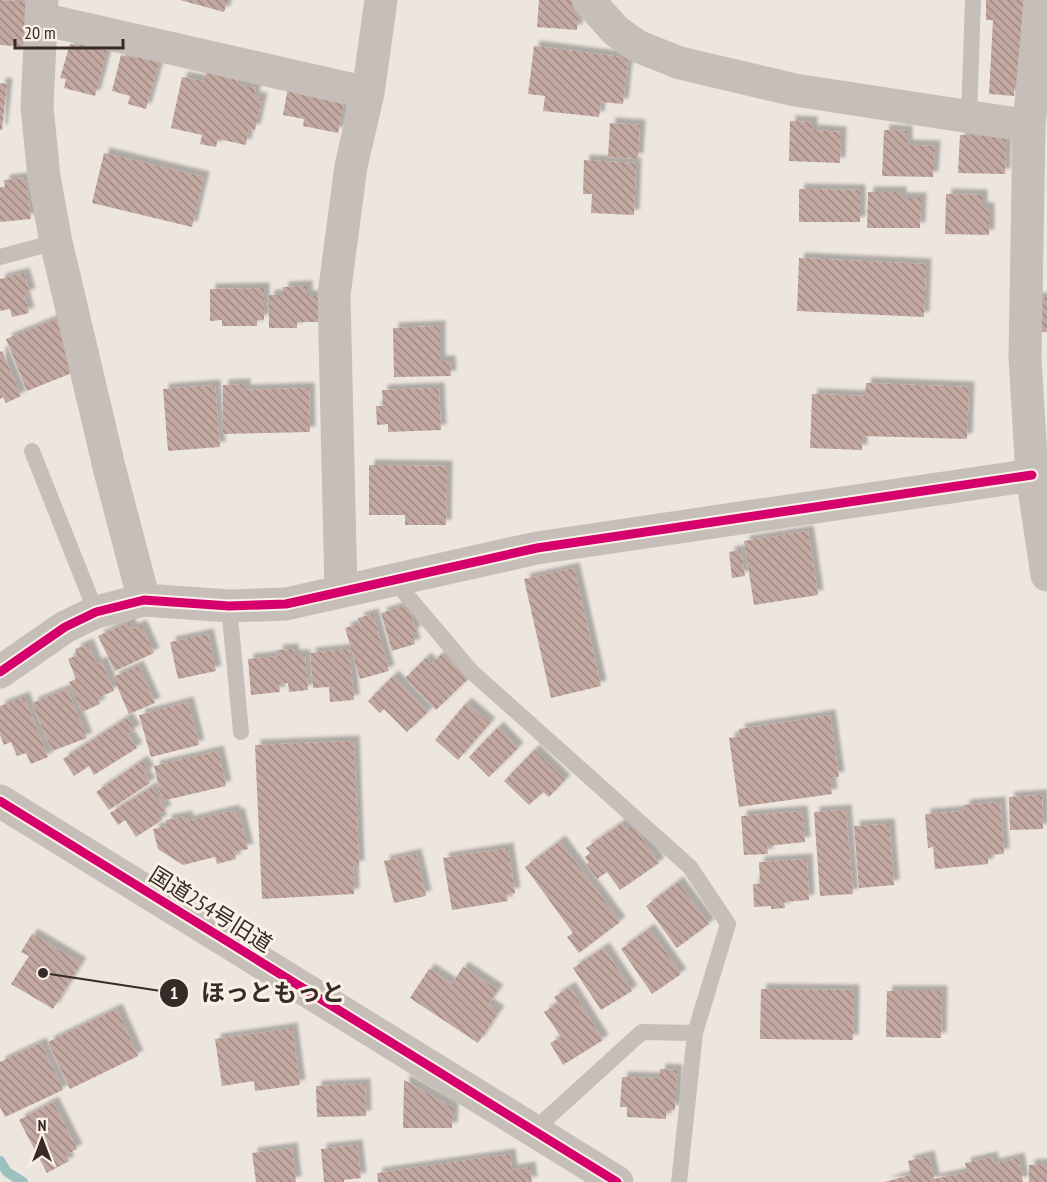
<svg xmlns="http://www.w3.org/2000/svg" width="1047" height="1182" font-family="'PT Sans Narrow','Noto Sans JP',sans-serif">
  <style>
    .lines { fill: none; stroke-linecap: round; stroke-linejoin: round }
    .stream { stroke: #9ac1be; stroke-width: 10 }
    .building { fill: url(#building-back-hatch); filter: url(#shadow) }
    .service { stroke: #c6beb8; stroke-width: 16 }
    .minor { stroke: #c6beb8; stroke-width: 33 }
    .tertiary { stroke: #c6beb8; stroke-width: 33 }
    .cycleway-casing { stroke: #faf0e6; stroke-width: 13 }
    .cycleway { stroke: #d6006c; stroke-width: 9 }
    .labels { text-anchor: middle; dominant-baseline: central; stroke-width: 6; stroke-linejoin: round; paint-order: stroke }
    .street-label { font-size: 22px; fill: #362b27; stroke: #faf0e6 }
    .leader { fill: none; stroke: #362b27; stroke-width: 2 }
    .callout-dot { fill: #362b27; stroke: #faf0e6; stroke-width: 2 }
    .mark-label { font-size: 18px; text-anchor: middle; font-weight: bold; fill: #fff }
    .callout-label { font-size: 24px; text-anchor: middle; font-weight: bold; fill: #362b27; stroke: #faf0e6; stroke-width: 6; stroke-linejoin: round; paint-order: stroke }
  </style>
  <defs>
    <pattern id="building-back-hatch" width="6" height="6" patternUnits="userSpaceOnUse" patternTransform="scale(1.5)"><rect width="6" height="6" fill="#c2a8a0"/><path d="M-1 5l2 2M0 0l6 6M5-1l2 2" fill="none" stroke="#9e8982"/></pattern>
    <filter id="shadow"><feDropShadow dx="5.5" dy="-5.5" stdDeviation="1.5" flood-color="#0004"/></filter>
  </defs>
  <rect width="100%" height="100%" fill="#ede6df"/>
  <g class="lines">
    <path class="stream" d="M0,1161l7,11 16,10"/>
  </g>
  <path class="building" d="M0,0l31,2 -5,45 -26,-2z
    M180,0h48l-4,12z
    M539,0h32l8,7 -2,23 -40,-3z
    M986,0h41l-7,84h-5l-1,12 -25,-2 4,-74h-7z
    M82,40l26,7 -13,49 -31,-8 2,-9 -6,-1 10,-34 10,2z
    M534,46l94,12 -5,46 -22,-2 -2,15 -56,-6 2,-15 -17,-2z
    M133,52l27,7 -14,50 -18,-5 2,-8 -18,-5 9,-36 10,3z
    M207,70l31,7 -1,7 19,4 -2,9 8,1 -7,32 -6,-1 -3,16 -28,-6 -2,8 -16,-3 2,-9 -31,-7 11,-51 22,4z
    M0,83l7,1 -5,46h-2z
    M288,87l57,12 -7,34 -35,-7 1,-7 -21,-4z
    M790,121l22,1v8l29,2 -1,31 -51,-2z
    M610,123l30,2 -2,34 -30,-2z
    M884,130l23,1v14l28,1 -2,31 -51,-1z
    M960,135l46,1 -1,38 -47,-1z
    M104,153l100,24 -12,50 -100,-24z
    M584,160l52,3 -2,52 -43,-2 1,-19h-9z
    M26,178l5,41 -31,3v-35h5l-1,-7z
    M799,189l61,1v32h-61z
    M868,192h33v6h20l-1,30h-53z
    M946,194l36,1v13h7v27l-44,-1z
    M799,258l127,6 -2,53 -127,-6z
    M24,273l6,21 -6,1 5,18 -17,4 -2,-8 -10,2v-32z
    M307,286v10h11v26h-21v6h-28v-33h14v-8z
    M264,288v32h-7v6h-35v-6l-12,1v-32z
    M1031,298h16v34h-16z
    M61,317l11,56 -45,18 -21,-52z
    M440,326v35h10l1,15 -57,1 -1,-49z
    M2,351l19,45 -15,7 -3,-6 -3,2v-47z
    M866,383l103,4 -2,52 -105,-3v14l-52,-2 2,-54 53,2z
    M245,384v6l64,-2 1,44 -87,2v-49z
    M215,385l5,62 -52,4 -5,-62z
    M439,388l2,42 -53,2v-8l-11,1 -1,-19h7l-1,-16z
    M369,465l78,1 -1,59h-41v-10h-36z
    M808,531l10,64 -64,10 -10,-64z
    M741,550l4,26 -13,2 -3,-26z
    M574,568l27,118 -50,12 -27,-119z
    M408,605l8,27 -4,1 3,11 -23,7 -11,-38z
    M373,614l16,57 -29,8 -15,-51 15,-5 -2,-5z
    M129,622l3,7 9,-4 13,28 -39,18 -17,-35z
    M208,634l8,37 -38,8 -8,-37z
    M88,644l8,20 6,-2 12,29 -17,7 3,6 -18,8 -13,-30 7,-3 -8,-20 9,-4 -2,-6z
    M293,649l1,6h11l3,35 -19,2 -1,-9 -9,1 1,8 -29,3 -3,-36 30,-3 -1,-6z
    M349,649l5,51 -24,2 -1,-15 -16,1 -3,-35z
    M443,653l25,26 -32,31 -31,-32 21,-20 5,6z
    M138,666l17,37 -26,11 -16,-37z
    M393,676l35,36 -21,20 -23,-23 -4,4 -12,-12z
    M67,689l20,49 -35,13 -20,-48z
    M24,697l24,60 -17,7 -5,-11 -9,3 -6,-14 -7,3 -4,-10v-29z
    M188,702l11,43 -48,12 -12,-42z
    M466,703l24,20 -32,37 -23,-20z
    M830,715l9,62 -9,1 2,16 -93,13 -10,-69 11,-2 -1,-7z
    M127,718l8,12 -7,4 9,14 -43,27 -5,-9 -15,10 -11,-17z
    M498,727l20,21 -29,29 -20,-20z
    M354,741l5,125h-6l1,28 -92,5 -7,-154z
    M534,750l31,30 -16,17 -6,-5 -14,13 -25,-24z
    M218,751l8,35 -64,15 -8,-35z
    M142,761l7,10 -5,3 6,9 -41,27 -13,-18z
    M152,787l14,23 -7,4 3,6 -26,17 -11,-17 -7,5 -8,-12z
    M1042,795l1,34 -33,1 -1,-33z
    M1000,802l4,52 -16,1v9l-53,5 -2,-22 -5,1 -3,-34 39,-3v-6z
    M234,810l1,4 4,-1 9,36 -14,3 2,7 -19,5 -2,-7 -32,8 -25,-16 -5,-20 14,-3 -1,-6 21,-4 1,5z
    M846,810l7,84 -33,2 -6,-84z
    M802,811l3,31 -38,4 1,8 -24,1 -3,-39z
    M622,823l4,6 7,-4 26,38 -39,27 -13,-18 -10,7 -11,-15 3,-1 -4,-6 5,-4 -4,-5z
    M889,824l5,61 -35,3 -5,-62z
    M560,841l60,81 -41,31 -12,-16 6,-4 -48,-66z
    M508,848l7,45 -9,1 2,7 -56,9 -9,-52z
    M416,854l10,42 -32,7 -10,-42z
    M807,859l2,41 -25,2 1,6 -14,1v-3l-17,1 -1,-23h7l-1,-22z
    M678,882l31,42 -32,24 -31,-42z
    M649,929l32,45 -29,20 -31,-45z
    M32,934l49,29 -28,46 -42,-25 18,-28 -8,-4z
    M604,948l28,43 -31,19 -28,-42z
    M463,967l35,23 -10,14 11,7 -21,32 -68,-45 19,-29 23,15z
    M570,987l33,53 -40,25 -13,-22 11,-6 -17,-25 14,-9 -4,-6z
    M761,989l93,1 -1,50 -93,-1z
    M887,991h55l-1,47 -55,-1z
    M117,1009l21,47 -68,33 -22,-47z
    M292,1028l8,57 -45,6 -1,-10 -32,5 -7,-47z
    M41,1043l22,47 -58,27 -5,-10v-45z
    M660,1069l17,1 -2,40h-9v9l-39,-2v-10h-7l2,-30 38,1z
    M404,1080l49,28 -1,20h-49z
    M365,1084l1,32 -49,1 -1,-31z
    M53,1102l24,47 -11,6 3,6 -22,12 -28,-53z
    M357,1145l4,33 -17,2v2h-20l-3,-33z
    M292,1148l4,34h-40l-4,-29z
    M510,1154l2,16 18,-3 2,15h-154l-1,-9z
    M929,1156l5,23 33,-7 -2,-9 27,-6 2,7 25,-6 4,24h-139l27,-7 -3,-14z
    M1047,1164v18h-18v-17z"/>
  <g class="lines">
    <path class="service" d="M969,117l4,-117
      M0,257l56,-15
      M32,451l64,161
      M393,579l78,92 219,196 38,57 -33,109 -16,149
      M229,606l12,126
      M533,1131l109,-99 53,1"/>
    <path class="minor" d="M42,0l-5,107 7,70 12,65 54,229 34,129
      M588,0l28,31 21,15 43,17 115,27 234,36
      M1040,0l-11,126 -4,232 7,117 15,100
      M42,19l326,74
      M341,591l-7,-296 17,-129 17,-73 13,-93
      M0,672l65,-45 31,-15 48,-12 85,6 57,-2 251,-56 495,-73"/>
    <path class="tertiary" d="M0,801l617,381"/>
    <defs>
      <path id="cycleway" d="M0,672l65,-45 31,-15 48,-12 85,6 57,-2 251,-56 495,-73
        M0,801l617,381"/>
    </defs>
    <use href="#cycleway" class="cycleway-casing"/>
    <use href="#cycleway" class="cycleway"/>
  </g>
  <g class="labels">
    <g class="street-label">
      <text transform="translate(211 909) rotate(32)">国道254号旧道</text>
    </g>
  </g>
  <path class="leader" d="M43 973L174 993"/>
  <g class="callout-dot">
    <circle cx="43" cy="973" r="6"/>
    <circle cx="174" cy="993" r="15"/>
  </g>
  <g class="mark-label">
    <text x="174" y="999">1</text>
  </g>
  <g class="callout-label">
    <text x="273" y="1001">ほっともっと</text>
  </g>
  <g transform="translate(42 1140)" stroke="#faf0e6" stroke-width="4.5" paint-order="stroke">
  <path d="M0-4.5L10 22L0 15L-10 22Z" fill="#362b27"/>
  <text y="-9" font-size="16" font-weight="bold" text-anchor="middle" fill="#362b27">N</text>
  </g>
  <path d="M15 39v9h108v-9" fill="none" stroke="#362b27" stroke-width="3"/>
  <text x="24" y="39" font-size="18" fill="#362b27" stroke="#faf0e6" stroke-width="4.5" paint-order="stroke">20 m</text>
</svg>
